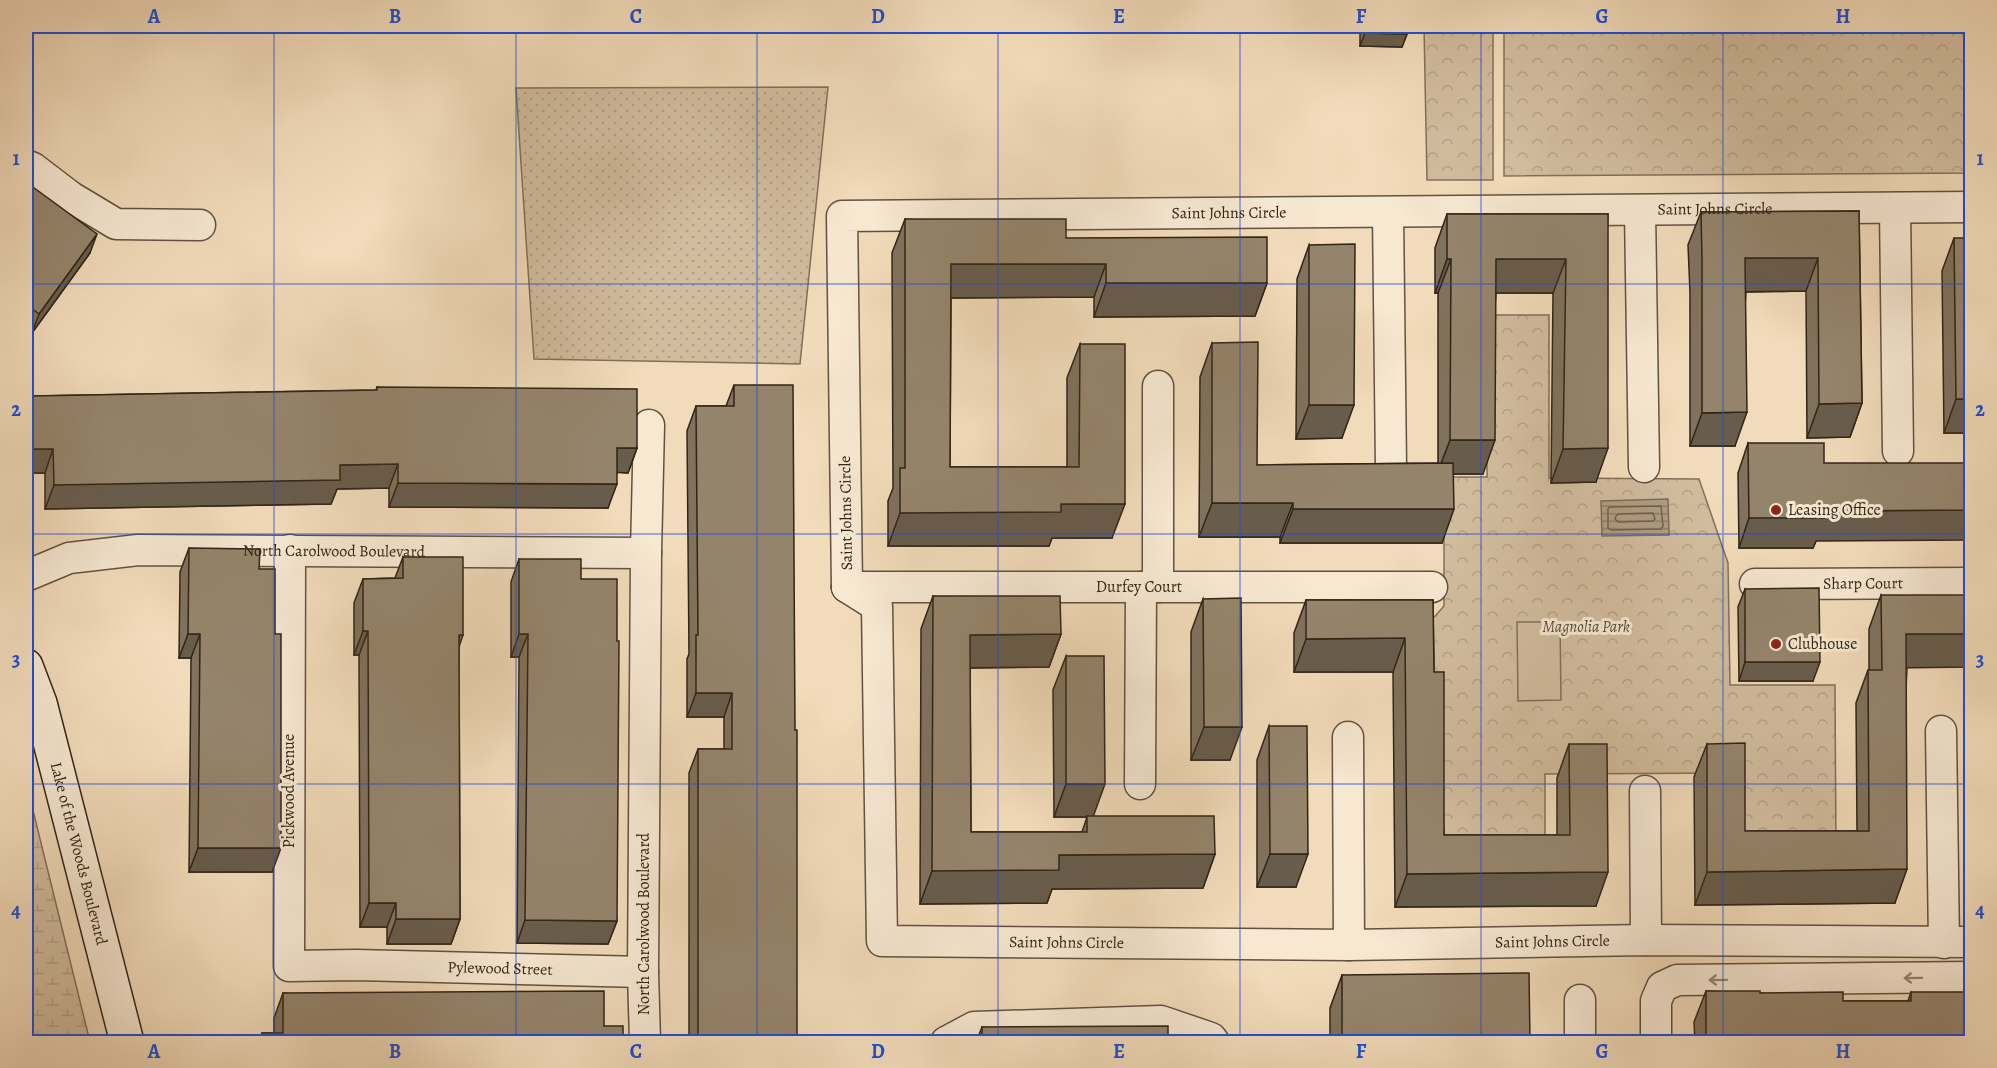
<svg xmlns="http://www.w3.org/2000/svg" width="1997" height="1068" font-family="Alegreya,serif">
  <style>
    .grass { fill: url(#grass-dots); stroke: #81705a; stroke-width: 1.5 }
    .forest { fill: url(#forest-crowns); stroke: #81705a; stroke-width: 1.5 }
    .wetland { fill: url(#wetland-marsh); stroke: #81705a; stroke-width: 1.5 }
    .pitch { fill: #d1bc9e; stroke: #81705a; stroke-width: 1.5 }
    .water { fill: url(#water-rules); stroke: #7d6d58; stroke-width: 1.5 }
    .lines { fill: none; stroke-linecap: round; stroke-linejoin: round }
    .shore { stroke: #70614d; stroke-width: 1.5 }
    .street-casing { stroke: #615240; stroke-width: 33 }
    .secondary-casing { stroke: #312517; stroke-width: 36 }
    .street { stroke: #f7e8d2; stroke-width: 30 }
    .secondary { stroke: #f7e8d2; stroke-width: 33 }
    .wall { fill: #80725d; stroke: #312517; stroke-width: 1.5 }
    .shaded-wall { fill: #685c4c; stroke: #312517; stroke-width: 1.5 }
    .building { fill: #95846c; stroke: #312517; stroke-width: 1.5 }
    .oneway { stroke: #948674 }
    .grid { fill: none; stroke: #1d4ed8; stroke-width: 1.5; stroke-opacity: 0.55 }
    .poi-dot { fill: #8f2418; stroke: #f7e8d2; stroke-width: 2 }
    .labels { text-anchor: middle; dominant-baseline: central; stroke-width: 6; stroke-linejoin: round; paint-order: stroke }
    .street-label { font-size: 16px; fill: #312517; stroke: #f7e8d2 }
    .poi-label { font-size: 16px; fill: #312517; stroke: #f7e8d2; text-anchor: start }
    .park-label { font-size: 16px; font-style: italic; fill: #594b39; stroke: #f7e8d2 }
    .neatline { fill: none; stroke: #1d4ed8; stroke-width: 2 }
    .grid-label { font-size: 20px; text-anchor: middle; font-weight: bold; fill: #1d4ed8 }
  </style>
  <defs>
    <pattern id="grass-dots" width="8" height="8" patternUnits="userSpaceOnUse" patternTransform="scale(1.5)"><rect width="8" height="8" fill="#d1bc9e"/><path d="M2 2h.1M6 6h.1" fill="none" stroke="#b4a187" stroke-width="1.8" stroke-linecap="round"/></pattern>
    <pattern id="forest-crowns" width="20" height="18" patternUnits="userSpaceOnUse" patternTransform="scale(1.5)"><rect width="20" height="18" fill="#d1bc9e"/><path d="M2 6a3 3 0 1 1 6 0M12 15a3 3 0 1 1 6 0" fill="none" stroke="#b4a187"/></pattern>
    <pattern id="wetland-marsh" width="20" height="14" patternUnits="userSpaceOnUse" patternTransform="scale(1.5)"><rect width="20" height="14" fill="#d1bc9e"/><path d="M1 5h8M5 5V1M11 12h8M15 12V8" fill="none" stroke="#b4a187"/></pattern>
    <pattern id="water-rules" width="6" height="5" patternUnits="userSpaceOnUse" patternTransform="scale(1.5)"><rect width="6" height="5" fill="#b09d83"/><path d="M0 2.5h6" fill="none" stroke="#90806a"/></pattern>
  </defs>
  <rect width="100%" height="100%" fill="#f2dbba"/>
  <filter id="stains"><feTurbulence type="fractalNoise" baseFrequency=".00333" numOctaves="4"/><feColorMatrix values="0 0 0 0 .2 0 0 0 0 .09 0 0 0 0 .02 0 0 0 .5 -.17"/></filter>
  <radialGradient id="worn" r=".72"><stop offset=".6" stop-color="#630" stop-opacity="0"/><stop offset="1" stop-color="#630" stop-opacity=".3"/></radialGradient>
  <path class="grass" d="M828,87l-28,277 -266,-5 -18,-271z"/>
  <path class="forest" d="M1424,26h69v154h-66z
    M1504,26h467v147l-467,3z
    M1487,315h62v163l150,1 29,84 2,122h105l1,169 -101,1 -1,-82 -189,1v67l-112,1 -13,-209 24,-27v-129h43z"/>
  <path class="wetland" d="M26,782l64,260h-64z"/>
  <path class="pitch" d="M1517,622h43l1,78 -43,1z"/>
  <path class="water" d="M1668,499l1,36 -67,1 -1,-35z"/>
  <g class="lines">
    <path class="shore" d="M1661,506l2,20 -2,3 -50,1 -3,-2v-19l1,-2z
      M1653,513l2,6 -2,2 -35,1 -3,-3 1,-3 2,-2z"/>
    <defs>
      <g id="street">
        <path d="M26,165l7,3 38,29 45,27 84,1"/>
        <path d="M1895,208l3,243"/>
        <path d="M1640,211l4,256"/>
        <path d="M1388,213l3,255"/>
        <path d="M1158,386v201"/>
        <path id="s1" d="M290,550l-1,416 67,-1 287,7"/>
        <path id="s2" d="M26,576l43,-18 69,-8 508,3"/>
        <path id="s3" d="M1755,584l217,-1"/>
        <path id="s4" d="M847,587l-5,-371 1130,-9"/>
        <path id="s5" d="M847,587l30,19 5,335 467,4 297,-5 326,2"/>
        <path id="s6" d="M847,587h585"/>
        <path d="M1941,731l3,212"/>
        <path d="M1348,737l1,208"/>
        <path d="M1140,784l1,-197"/>
        <path d="M1645,791l1,149"/>
        <path d="M1580,1000v42"/>
        <path d="M645,1042l-2,-70 3,-419 3,-128"/>
        <path d="M946,1042l28,-15 187,-6 50,17 3,4"/>
        <path d="M1656,1042v-41l6,-14 15,-7 295,-3"/>
      </g>
      <g id="secondary">
        <path id="s7" d="M26,666l14,37 87,339"/>
      </g>
    </defs>
    <use href="#street" class="street-casing"/>
    <use href="#secondary" class="secondary-casing"/>
    <use href="#street" class="street"/>
    <use href="#secondary" class="secondary"/>
  </g>
  <path class="wall" d="M1360,26h46l1,8 -5,13 -42,-1z
    M26,182l64,71 -58,80 -6,-5z
    M1859,211l3,192 -12,34 -43,1 -1,-147 -60,1 -11,154h-45v-153l-2,-48 13,-33z
    M1447,214h161l-12,268 -45,1 2,-190h-57l-13,181h-30l-11,69h-162v-6h-81l1,-160 12,-34 45,122 181,-2v-170h-3v-45z
    M905,219l161,19 201,45 -12,33 -161,1v-20l-143,1 -1,169h117v-89l13,-34 32,194h-60l-3,8h-161v-45l5,-13 -1,-235z
    M1954,238l17,195h-27l-2,-162z
    M1309,245l33,193 -46,1 1,-160z
    M734,385l63,657h-108v-269l9,-24h26v-32h-37v-58l2,-5 -2,-223 9,-25h30z
    M377,387l260,61 -9,25 -11,-1 -9,36 -219,-1v-19l-52,1 -6,15 -286,5v-36h-19v-61l5,-16 345,-6z
    M1748,443l68,98 -3,7h-74l-1,-75z
    M189,548l70,21 16,65 -3,238h-83l2,-214h-12l1,-86z
    M403,557l56,90 1,272 -9,25h-64v-17h-27l-1,-272h-5v-52l9,-24 32,-1z
    M519,559l62,20 36,342 -9,23 -91,-1 2,-286h-8v-75z
    M1745,589l68,92h-74l-1,-74z
    M1881,595l26,73 -12,235 -200,2 -1,-128 13,-33 38,87h112l-1,-128 12,-33h1v-41z
    M933,596l128,38 -12,33 -79,1 1,164h111l5,-15h-33l-1,-127 13,-34 27,160 122,38 -12,34 -151,1 -5,14 -127,1 1,-275z
    M1203,599l27,161h-39v-128z
    M1306,600h127l1,72 10,163h113v-57l12,-34 27,162 -201,1 -2,-235h-99v-39z
    M1269,726l27,161h-39v-127z
    M1342,975l188,67h-200v-34z
    M1706,991l54,2 83,8h65l3,-9 60,50h-276l-1,-20z
    M283,993l321,33 19,16h-364l3,-9h12v-15z
    M982,1027l186,15h-192z"/>
  <path class="shaded-wall" d="M1365,33l42,1 -5,13 -42,-1z
    M97,234l-7,19 -58,80 7,-19z
    M1745,258h73l-12,33 -73,1z
    M1447,259h4l-13,34h-3z
    M1496,259h70l-13,34h-69z
    M951,264h155l-12,33 -155,1z
    M1106,283h161l-12,33 -161,1z
    M1956,399h15v34h-27z
    M1862,403l-12,34 -43,1 12,-34z
    M1309,405h45l-12,33 -46,1z
    M1747,412l-12,34h-45l12,-33z
    M1450,440h45l-12,34h-46z
    M617,448h20l-9,25 -20,-1z
    M1608,448l-12,34 -45,1 12,-34z
    M32,449h21l-8,24h-19v-6z
    M398,464l-9,24 -52,1 -6,15 -286,5 9,-24 286,-20z
    M398,483l219,1 -9,24 -219,-1z
    M1212,503h81l-13,34h-81z
    M1061,504h64l-13,34h-60l-3,8h-161l12,-33z
    M1293,509h161l-12,34h-162z
    M1971,510v30l-155,1 -3,7h-74l10,-30 75,-7z
    M363,631h5l-9,24h-5z
    M188,634h12l-9,24h-12z
    M519,634h9l-9,23h-8z
    M1061,634l-12,33 -91,1 12,-33z
    M1906,634h65v33l-77,1z
    M459,635h4l-8,24z
    M1405,638l-12,34h-99l12,-33z
    M1745,662h75l-7,19h-74z
    M696,693h36l-8,24h-37z
    M1204,727h38l-12,33h-39z
    M1066,784h39l-12,33h-39z
    M198,848h83l-9,24h-83z
    M1215,854l-12,34 -151,1 -5,14 -127,1 12,-33 127,-16z
    M1270,854h38l-12,33h-39z
    M1907,869l-12,34 -200,2 12,-33z
    M1608,872l-12,34 -201,1 12,-33z
    M369,903h27l-9,24h-27z
    M396,919h64l-9,25h-64z
    M525,920l92,1 -9,23 -91,-1z"/>
  <path class="building" d="M1365,26h41l1,8 -42,-1z
    M26,182l71,52 -58,80 -13,-10z
    M1859,211l3,192 -43,1 -1,-146h-73l2,154 -45,1v-154l-1,-47z
    M1447,214h161v234l-45,1 3,-190h-70l-1,181h-45l1,-181h-4z
    M905,219h161v19l201,-1v46h-161v-19h-155l-1,203h129l1,-123h45v160h-64v8l-161,1v-45h5z
    M1954,238h17v161h-15z
    M1355,244l-1,161h-45v-160z
    M1258,342l-1,123 196,-2 1,46h-161v-6h-81v-160z
    M734,385h59l2,345h2v312h-99v-293h34v-56h-36v-58h2l-2,-229h38z
    M377,387l260,2v59h-20v36l-219,-1v-19l-58,1v15l-286,5 -1,-36h-21l-1,-53 346,-6z
    M1748,443h76v20h147v47l-147,1v7h-75z
    M189,548l71,1 -1,20h16v65h6v214h-83l2,-214h-12z
    M403,557h60v78h-4l1,284h-64v-16h-27l-1,-272h-5v-52l40,-1z
    M519,559h62v20h36v62h2l-2,280 -92,-1 3,-286h-9z
    M1819,588l1,74h-75v-73z
    M1881,595h90v39h-65l1,235 -200,3v-128l38,-1v88h124l-1,-161h14z
    M933,596h127l1,38 -91,1 1,197h116v-16h127l1,38 -156,1v15l-127,1z
    M1241,598l1,129h-38l-1,-128z
    M1306,600h127l1,72h10v163h126l-1,-91h38l1,128 -201,2 -2,-236 -99,1z
    M1066,656h38l1,128h-39z
    M1269,726h38l1,128h-38z
    M1529,973l1,69h-188v-67z
    M604,991v35h19v16h-361v-9h21v-40z
    M1706,991h54v2l83,-1v9h68v-9h60v50h-265z
    M1168,1026v16h-186v-15z"/>
  <defs><path id="oneway-shaft" d="M-6 0H5M1.5-3L5.5 0L1.5 3" fill="none" stroke-width="1.6" stroke-linecap="round" stroke-linejoin="round" transform="scale(1.5)"/></defs>
  <g class="oneway">
    <use href="#oneway-shaft" transform="translate(1913 978) rotate(179)"/>
    <use href="#oneway-shaft" transform="translate(1718 980) rotate(179)"/>
  </g>
  <path class="grid" d="M274,26v1016M516,26v1016M757,26v1016M998,26v1016M1240,26v1016M1481,26v1016M1723,26v1016M26,284h1946M26,534h1946M26,784h1946"/>
  <g class="poi-dot">
    <circle cx="1776" cy="510" r="6"/>
    <circle cx="1776" cy="644" r="6"/>
  </g>
  <g class="labels">
    <g class="street-label">
      <text stroke="none"><textPath href="#s4" startOffset="1244">Saint Johns Circle</textPath></text>
      <text stroke="none"><textPath href="#s4" startOffset="758">Saint Johns Circle</textPath></text>
      <text transform="translate(846 513) rotate(-91)">Saint Johns Circle</text>
      <text stroke="none"><textPath href="#s2" startOffset="312">North Carolwood Boulevard</textPath></text>
      <text stroke="none"><textPath href="#s3" startOffset="108">Sharp Court</textPath></text>
      <text stroke="none"><textPath href="#s6" startOffset="292">Durfey Court</textPath></text>
      <text transform="translate(289 791) rotate(-90)">Pickwood Avenue</text>
      <text stroke="none"><textPath href="#s7" startOffset="195">Lake of the Woods Boulevard</textPath></text>
      <text transform="translate(644 924) rotate(-90)">North Carolwood Boulevard</text>
      <text stroke="none"><textPath href="#s5" startOffset="555">Saint Johns Circle</textPath></text>
      <text stroke="none"><textPath href="#s5" startOffset="1041">Saint Johns Circle</textPath></text>
      <text stroke="none"><textPath href="#s1" startOffset="627">Pylewood Street</textPath></text>
    </g>
    <g class="poi-label">
      <text x="1788" y="510">Leasing Office</text>
      <text x="1788" y="644">Clubhouse</text>
    </g>
    <g class="park-label">
      <text x="1586" y="627">Magnolia Park</text>
    </g>
  </g>
  <rect width="1997" height="1068" fill="none" stroke="#f2dbba" stroke-width="66"/>
  <rect x="33" y="33" width="1931" height="1002" class="neatline"/>
  <g class="grid-label">
    <text x="154" y="23">A</text>
    <text x="395" y="23">B</text>
    <text x="636" y="23">C</text>
    <text x="878" y="23">D</text>
    <text x="1119" y="23">E</text>
    <text x="1361" y="23">F</text>
    <text x="1602" y="23">G</text>
    <text x="1843" y="23">H</text>
    <text x="16" y="165">1</text>
    <text x="1980" y="165">1</text>
    <text x="16" y="416">2</text>
    <text x="1980" y="416">2</text>
    <text x="16" y="666">3</text>
    <text x="1980" y="666">3</text>
    <text x="16" y="917">4</text>
    <text x="1980" y="917">4</text>
    <text x="154" y="1058">A</text>
    <text x="395" y="1058">B</text>
    <text x="636" y="1058">C</text>
    <text x="878" y="1058">D</text>
    <text x="1119" y="1058">E</text>
    <text x="1361" y="1058">F</text>
    <text x="1602" y="1058">G</text>
    <text x="1843" y="1058">H</text>
  </g>
  <rect width="100%" height="100%" filter="url(#stains)"/>
  <rect width="100%" height="100%" fill="url(#worn)"/>
</svg>
